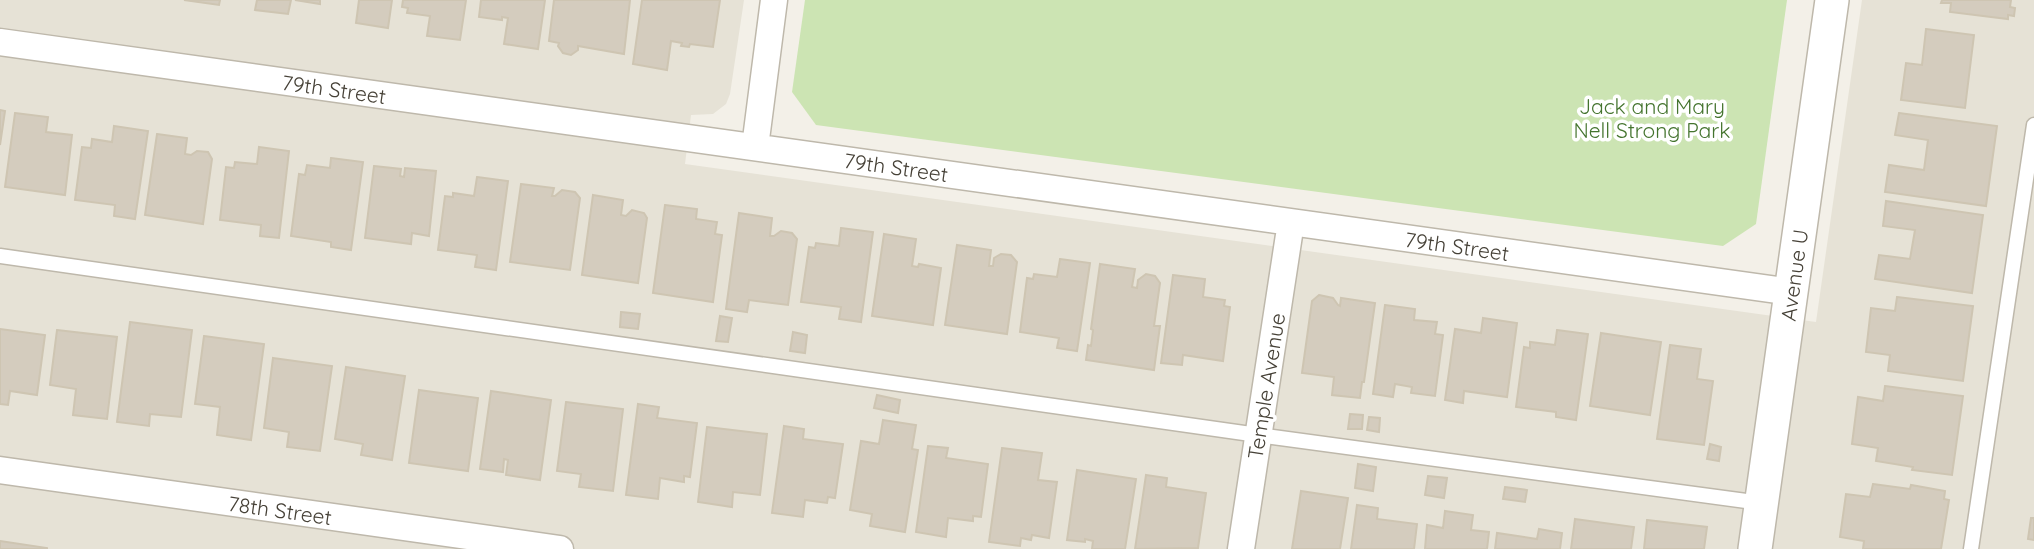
<svg xmlns="http://www.w3.org/2000/svg" width="2034" height="549" font-family="Quicksand,sans-serif">
  <style>
    .residential { fill: #e6e2d6 }
    .green { fill: #cce4b3 }
    .building { fill: #d4ccbe; stroke: #cec5b2; stroke-width: 2 }
    .lines { fill: none; stroke-linecap: round; stroke-linejoin: round }
    .service-casing { stroke: #beb8ab; stroke-width: 17 }
    .minor-casing { stroke: #beb8ab; stroke-width: 29 }
    .tertiary-casing { stroke: #beb8ab; stroke-width: 36 }
    .service { stroke: #fff; stroke-width: 14 }
    .minor { stroke: #fff; stroke-width: 26 }
    .tertiary { stroke: #fff; stroke-width: 33 }
    .labels { text-anchor: middle; dominant-baseline: central; stroke-width: 7; stroke-linejoin: round; paint-order: stroke }
    .street-label { font-size: 21px; fill: #464137; stroke: #fff }
    .park-label { font-size: 21px; fill: #44742e; stroke: #fff }
  </style>
  <rect width="100%" height="100%" fill="#f3f0e8"/>
  <path class="residential" d="M0,0h744l-14,94 -4,10 -13,10 -22,1 -6,49 1131,158 46,-322h172v549h-2034z"/>
  <path class="green" d="M805,0h982l-31,224 -33,22 -907,-121 -24,-33z"/>
  <path class="building" d="M184,0h36l-1,5z
    M257,0h34l-3,14 -33,-4z
    M295,0h25v4z
    M359,0h33l-4,28 -32,-5z
    M403,0h63l-6,40 -33,-4 3,-20 -23,-3 1,-5 -6,-1z
    M481,0h64l-7,49 -34,-5 4,-26 -6,-1v3l-23,-3z
    M554,0h76l-6,54 -46,-8v4l-7,5 -8,-2 -5,-7 1,-3 -10,-2z
    M642,0h78l-7,47 -23,-3 -1,3 -8,-1 1,-3 -11,-2 -4,29 -34,-6z
    M1942,0h69l-1,7 5,1 -1,8 -6,-1v4l-58,-7 1,-9h-10z
    M1926,29l48,6 -9,73 -64,-8 5,-37 16,2z
    M0,110l5,1 -5,34z
    M15,113l33,4 -2,15 26,3 -7,60 -60,-8z
    M1899,113l98,13 -11,80 -101,-14 4,-27 35,5 4,-30 -33,-5z
    M114,126l34,5 -13,88 -21,-3 1,-11 -40,-5 7,-53 9,1 1,-9 20,3z
    M157,134l30,4 -2,16 6,1 6,-4 11,1 4,7 -9,65 -58,-9z
    M259,147l30,4 -10,87 -19,-2 1,-11 -41,-5 6,-53 8,1 1,-6 22,2z
    M331,158l32,4 -12,88 -20,-3v-5l-40,-6 8,-62 6,1 2,-10 23,3z
    M374,166l27,3 -1,7 4,1 1,-9 31,3 -7,65 -17,-3 -1,11 -46,-6z
    M477,177l31,4 -12,89 -21,-3 2,-12 -39,-5 7,-54 8,1v-4l21,3z
    M521,184l33,4 -2,8h3l7,-6 13,2 5,6 -10,72 -60,-8z
    M593,195l30,5 -2,15 5,1 6,-6 12,3 3,5 -9,65 -56,-8z
    M1886,201l97,14 -11,78 -97,-14 4,-24 31,4 5,-29 -32,-4z
    M665,205l32,4 -1,10 21,3 -2,12 7,1 -9,67 -60,-9z
    M739,213l33,5 -2,18h4l7,-5 11,2 5,6 -9,66 -39,-5 -2,12 -21,-3z
    M841,228l32,4 -12,90 -22,-3 2,-12 -40,-5 8,-55 6,1 1,-5 23,3z
    M884,234l32,5 -4,27 6,1 1,-3 22,4 -8,57 -61,-9z
    M957,245l34,5 -2,16h4l1,-8 7,-4 10,1 6,7 -10,72 -62,-9z
    M1060,259l30,4 -13,88 -20,-3 2,-10 -39,-6 7,-54 6,1 1,-5 23,3z
    M1100,264l35,5 -3,18 5,1 1,-8 8,-6 9,2 5,7 -6,43h6l-6,44 -68,-10 2,-15 3,1 2,-16 -2,-1z
    M1173,275l32,4 -2,18 22,3 -1,6 6,1 -7,54 -40,-6 -1,10 -21,-2z
    M1319,295l14,3 5,7 2,1 1,-8 34,5 -11,79h-2l-2,16 -28,-3 2,-18 -32,-4 10,-72z
    M1897,297l76,9 -10,75 -75,-10 2,-16 -24,-3 5,-44 24,3z
    M1385,305l30,4 -1,11 23,2 -2,12 8,1 -8,61 -24,-3 1,-6 -17,-3 -2,13 -20,-3z
    M621,312l19,2 -2,15 -18,-2z
    M720,316l12,2 -4,24 -12,-1z
    M1483,318l34,5 -10,74 -43,-6 -1,12 -18,-3 10,-71 26,4z
    M130,322l62,8 -11,87 -31,-3 -1,12 -32,-4z
    M0,329l45,6 -8,60 -27,-4 -2,14 -8,-1z
    M57,330l60,7 -10,82 -34,-4 3,-26 -26,-4z
    M1557,330l31,4 -12,86 -20,-3v-5l-40,-5 8,-60 6,1v-6l25,3z
    M793,332l14,3 -2,18 -15,-2z
    M1601,333l60,9 -11,73 -60,-9z
    M204,336l60,8 -13,96 -34,-5 3,-28 -25,-3z
    M1670,345l31,4 -4,30 16,2 -9,64 -47,-6z
    M273,358l59,8 -12,85 -33,-4 2,-15 -25,-4z
    M346,367l59,9 -13,84 -31,-5 2,-11 -28,-5z
    M1885,386l78,10 -11,79 -40,-5 1,-3 -37,-6 2,-13 -26,-4 6,-47 25,4z
    M419,390l59,8 -10,73 -59,-8z
    M491,391l60,9 -11,80 -34,-5 2,-15 -4,-1 -1,13 -23,-3z
    M877,395l23,5 -2,13 -24,-5z
    M566,402l57,7 -10,82 -34,-4 2,-13 -24,-3z
    M638,404l21,3 -2,11 40,5 -7,54 -6,-1v6l-24,-4 -2,21 -32,-4z
    M1350,414l13,1 -1,14h-14z
    M1369,417l11,1 -1,14 -12,-2z
    M883,420l33,5 -4,24 6,1 -13,82 -35,-6 2,-12 -22,-4 11,-69 18,3z
    M784,426l20,3 -1,10 40,5 -8,54 -7,-1 -1,6 -22,-3 -2,17 -31,-4z
    M707,427l60,7 -7,61 -27,-3 -1,15 -34,-5z
    M1710,444l11,3 -2,14 -12,-2z
    M928,446l20,2 -2,10 42,6 -7,53 -8,-1v5l-25,-3 -2,19 -30,-5z
    M1002,448l40,5 -4,27 19,2 -8,56 -17,-3 -1,5 -10,-2 -1,8 -31,-4z
    M1358,464l18,3 -3,24 -18,-3z
    M1077,470l59,9 -11,70h-33l1,-8 -8,-2v3l-18,-2z
    M1146,475l21,3 -1,9 40,6 -8,55 -63,1z
    M1428,476l19,2 -3,20 -19,-3z
    M1873,484l37,5 1,-4 34,6 -1,8 5,1 -8,49h-78l1,-8 -24,-4 6,-43 24,3z
    M1505,487l22,3 -2,12 -22,-3z
    M1301,491l47,7 -8,51h-48z
    M1357,505l21,3 -1,11 40,5 -3,25h-63z
    M1445,511l28,4 -2,15 18,2 -2,17h-62l2,-24 16,3z
    M2031,518h3v22l-6,-1z
    M1575,519l59,8 -3,22h-60z
    M1647,520l60,7 -3,22h-60z
    M1539,529l23,4 -2,16h-65l2,-16 40,6z
    M0,541l47,7v1h-47z"/>
  <g class="lines">
    <defs>
      <path id="service" d="M0,256l1258,179 503,68
        M1971,549l63,-424"/>
      <path id="minor" d="M0,42l1792,250
        M755,147l19,-147
        M0,470l560,79
        M1241,549l50,-327"/>
      <path id="tertiary" d="M1755,549l77,-549"/>
    </defs>
    <use href="#service" class="service-casing"/>
    <use href="#minor" class="minor-casing"/>
    <use href="#tertiary" class="tertiary-casing"/>
    <use href="#service" class="service"/>
    <use href="#minor" class="minor"/>
    <use href="#tertiary" class="tertiary"/>
  </g>
  <g class="labels">
    <g class="street-label">
      <text transform="translate(334 89) rotate(8)">79th Street</text>
      <text transform="translate(896 167) rotate(8)">79th Street</text>
      <text transform="translate(1457 246) rotate(8)">79th Street</text>
      <text transform="translate(1794 275) rotate(-82)">Avenue U</text>
      <text transform="translate(1266 386) rotate(-81)">Temple Avenue</text>
      <text transform="translate(280 510) rotate(8)">78th Street</text>
    </g>
    <g class="park-label">
      <text x="1652" y="106">Jack and Mary<tspan x="1652" dy="24">Nell Strong Park</tspan></text>
    </g>
  </g>
</svg>
